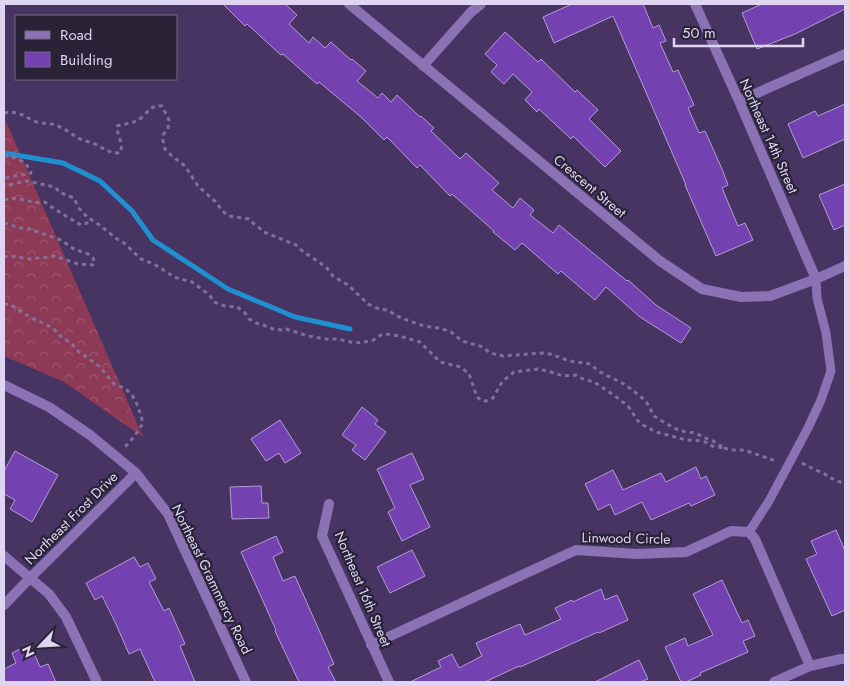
<svg xmlns="http://www.w3.org/2000/svg" width="849" height="686" font-family="Jost,sans-serif">
  <style>
    .forest { fill: url(#forest-crowns) }
    .lines { fill: none; stroke-linecap: round; stroke-linejoin: round }
    .stream { stroke: #1f8fd0; stroke-width: 5 }
    .building { fill: #7342b0; stroke: #b29ed5 }
    .path { stroke: #807199; stroke-width: 3; stroke-dasharray: 4 4; stroke-linecap: butt }
    .lane { stroke: #8b72b5; stroke-width: 9 }
    .street { stroke: #8b72b5; stroke-width: 10 }
    .labels { text-anchor: middle; dominant-baseline: central; stroke-width: 4.5; stroke-linejoin: round; paint-order: stroke }
    .street-label { font-size: 14px; fill: #dfd5f2; stroke: #2a2237 }
  </style>
  <defs>
    <pattern id="forest-crowns" width="20" height="18" patternUnits="userSpaceOnUse" patternTransform="scale(1.25)"><rect width="20" height="18" fill="#8e3a57"/><path d="M2 6a3 3 0 1 1 6 0M12 15a3 3 0 1 1 6 0" fill="none" stroke="#9d5670"/></pattern>
  </defs>
  <rect width="100%" height="100%" fill="#473463"/>
  <path class="forest" d="M4,117l139,320 -79,-55 -60,-26z"/>
  <g class="lines">
    <path class="stream" d="M4,153l59,10 37,18 32,30 21,29 75,49 67,28 55,12"/>
  </g>
  <path class="building" d="M223,4h62l12,11 -8,9 20,19 4,-6 12,11 6,-6 20,18 1,-1 14,12 -9,10 21,17 4,-5 9,9 6,-7 23,22 1,-1 13,12 -3,3 29,28 6,-6 33,30 -7,7 21,18 7,-10 14,12 -4,5 23,18 6,-8 68,56 1,-1 28,25 35,23 -10,15 -41,-26 -34,-30 -11,13 -34,-29 -3,3 -36,-31 -7,7 -22,-18 1,-1 -42,-37 -2,2 -30,-31 -3,3 -30,-31 -3,3 -23,-23 -42,-35 -2,2 -34,-30 -2,1 -34,-31 -2,2z
    M572,4h71l10,24 6,-3 7,16 -6,2 13,29 5,-2 16,35 -6,3 11,25 6,-2 17,38 6,16 -6,3 16,38 7,-3 8,17 -37,16 -31,-71h1l-73,-169 -59,27 -11,-26z
    M762,4h83v5l-50,25 -38,15 -15,-36z
    M505,32l33,30 3,-3 34,33 2,-2 21,20 -9,9 32,32 -16,16 -32,-31 -2,3 -32,-30 -2,3 -12,-12 7,-8 -19,-18 -9,10 -13,-12 6,-7 -12,-11z
    M845,104v35l-42,19 -15,-34 27,-13 3,5z
    M845,184v41l-11,5 -15,-35z
    M362,407l16,13 -3,4 11,8 -21,28 -13,-10 4,-5 -14,-10z
    M280,420l21,33 -16,10 -6,-10 -13,8 -15,-22z
    M15,451l43,24 -26,47 -22,-13 5,-9 -11,-6v-23z
    M412,453l12,26 -14,6 20,42 -28,14 -14,-29 7,-4 -18,-39z
    M696,467l5,12 5,-3 9,19 -24,11 -2,-3 -38,17 -9,-18 -27,13 -5,-11 -12,6 -13,-26 28,-14 10,20 38,-17 5,9z
    M261,486l1,17h6l1,15 -37,1 -2,-32z
    M836,530l9,21v59l-13,6 -26,-57 11,-5 -6,-13z
    M276,536l7,16 -10,5 10,24 12,-5 39,88 -6,3 8,15h-37l-24,-51 1,-1 -35,-78z
    M412,550l13,26 -35,17 -13,-26z
    M134,557l6,10 8,-4 8,16 -7,3 15,29 5,-3 16,36 -5,2 15,36h-40l-15,-33 -11,5 -13,-30 -14,-28 -7,4 -9,-17z
    M722,580l20,43 6,-3 7,16 -12,5 5,11 -48,21 1,2 -15,7h-5l-16,-35 20,-9 3,8 25,-11 -20,-41z
    M601,589l4,11 12,-5 11,25 -29,13 -1,-1 -78,35 -1,-1 -34,16h-75l31,-15 -3,-6 14,-7 7,14 23,-12 -6,-13 44,-19 5,11 36,-16 -6,-11 17,-8 1,2z
    M30,644l10,23 8,-3 8,18h-52v-13l12,-6 -4,-10z
    M639,660l9,19 -8,3h-45z"/>
  <g class="lines">
    <path class="path" d="M4,113c15,-3 20,4 33,9 8,2 16,1 23,5 7,3 13,8 20,12 5,2 10,3 15,5 10,5 13,9 25,9 4,-10 -3,-17 -3,-27 9,-3 16,-2 24,-8 7,-6 11,-14 21,-12l7,14 -1,9 -5,6v6l2,8 7,7 13,10 13,20 19,17 5,8 7,5 20,3 4,4 13,10 30,12 5,5 25,17 7,9 15,9 20,19 11,5 8,1 14,8 23,8 16,2 11,4 11,9 21,6 7,6 13,3 39,-3 8,1 20,7 20,3 10,8 24,12 7,5 15,12 8,15 6,4 16,9 10,3 10,1 7,4 10,4 11,7 -12,-2 -4,-3 -6,-2 -16,-1 -30,-8 -13,-7 -5,-4 -10,-15 -13,-10 -21,-14 -11,-3 -7,-4 -13,1 -12,-4 -13,-3 -24,3 -12,10 -9,16 -7,3h-4l-5,-4 -8,-23 -8,-7 -21,-5 -20,-20 -21,-6 -13,-2 -5,1 -9,6 -17,2 -17,-4h-12l-18,-3 -22,-7 -4,1 -9,-1 -10,-4 -7,-2 -7,-4 -4,-6 -5,-4 -3,-2 -12,-1 -11,-4 -3,-5 -4,-4 -15,-11 -18,-5 -20,-13 -13,-5 -17,-16 -7,-4 -16,-13 -14,-9 -9,-10 -4,-9 -15,-6 -4,-5 -28,-6 -11,2 -12,4
      M4,156c11,0 24,6 27,17 -9,3 -18,2 -27,6
      M4,200c16,-5 27,5 41,2 12,9 24,16 36,23l6,-2v-5
      M4,223l16,5h7l34,12 13,9 14,5 5,4 2,5 -3,2 -14,-1 -23,-8 -25,3 -20,-3 -6,1
      M4,304l7,1 19,12 23,11 6,7 13,9 7,8 20,14 15,18 12,5 6,6 6,11 5,17 -9,14 -9,10
      M724,448l8,2h12l32,11
      M802,463c5,3 10,5 16,8 10,4 15,10 27,12"/>
    <path class="lane" d="M749,532l20,-31 39,-73 13,-28 10,-29 -5,-38 -9,-35 -1,-19"/>
    <path class="street" d="M349,4l311,257 42,28 39,8 29,-1 46,-17 29,-13
      M695,4l44,97 77,178
      M423,66l48,-54 10,-8
      M739,101l106,-47
      M4,385l45,22 41,28 46,38 32,41 78,168
      M329,504l-7,32 67,146
      M4,556l45,38 17,23 31,65
      M4,605l26,-27 106,-105
      M371,645l205,-95 61,4 49,-2 45,-21 18,1 6,7 55,127
      M774,682l36,-16 31,-7h4"/>
  </g>
  <g class="labels">
    <g class="street-label">
      <text transform="translate(769 136) rotate(66)">Northeast 14th Street</text>
      <text transform="translate(590 186) rotate(40)">Crescent Street</text>
      <text transform="translate(71 518) rotate(-45)">Northeast Frost Drive</text>
      <text transform="translate(626 538) rotate(1)">Linwood Circle</text>
      <text transform="translate(212 579) rotate(64)">Northeast Grammercy Road</text>
      <text transform="translate(363 589) rotate(67)">Northeast 16th Street</text>
    </g>
  </g>
  <rect width="849" height="686" fill="none" stroke="#dfd5f2" stroke-width="10"/>
  <rect x="15" y="15" width="162" height="65" fill="#2a2237" stroke="#726a82"/>
  <rect x="25" y="31" width="25" height="8" fill="#8b72b5" stroke="#726a82"/>
  <text x="60" y="40" font-size="15" fill="#dfd5f2">Road</text>
  <rect x="25" y="52" width="25" height="15" fill="#7342b0" stroke="#726a82"/>
  <text x="60" y="65" font-size="15" fill="#dfd5f2">Building</text>
  <g transform="translate(40 646) rotate(245)" stroke="#2a2237" stroke-width="4" paint-order="stroke">
  <path d="M0-4L9 19L0 12L-9 19Z" fill="#dfd5f2"/>
  <text y="-8" font-size="14" font-weight="bold" text-anchor="middle" fill="#dfd5f2">N</text>
  </g>
  <path d="M674 38v8h129v-8" fill="none" stroke="#dfd5f2" stroke-width="2.5"/>
  <text x="682" y="38" font-size="15" fill="#dfd5f2" stroke="#2a2237" stroke-width="4" paint-order="stroke">50 m</text>
</svg>
